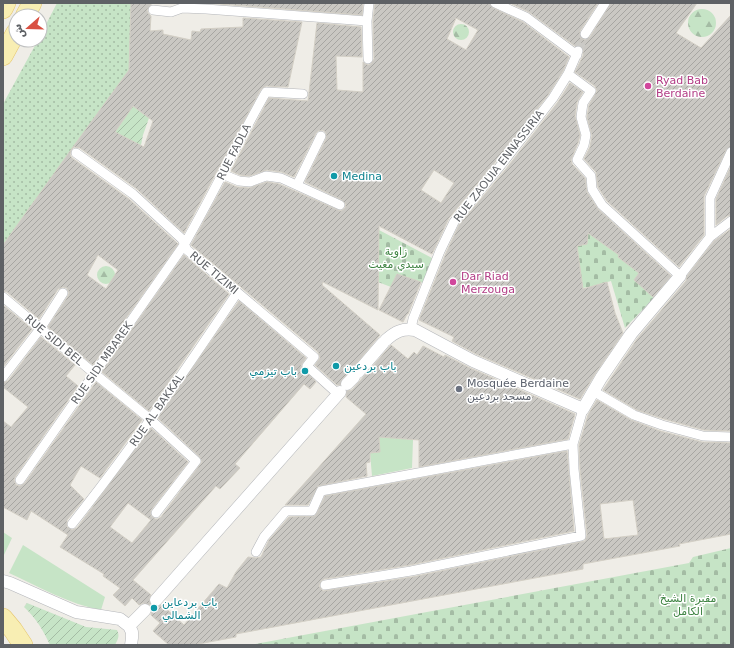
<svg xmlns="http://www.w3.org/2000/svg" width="734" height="648" font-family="'DejaVu Sans','Noto Naskh Arabic',sans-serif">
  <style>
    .grass { fill: #c6e4c6 }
    .forest { fill: url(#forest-firs) }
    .cemetery { fill: url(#cemetery-stones) }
    .park { fill: url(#park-dots) }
    .garden { fill: url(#garden-furrows) }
    .building { fill: url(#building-hatch); stroke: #d3cfc5; fill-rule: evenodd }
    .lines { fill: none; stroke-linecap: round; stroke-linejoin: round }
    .pedestrian-tunnel { stroke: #cbcac6; stroke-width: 9; stroke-dasharray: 9 4.5; stroke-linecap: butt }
    .pedestrian-casing { stroke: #b4b6ba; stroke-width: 10 }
    .minor-casing { stroke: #b4b6ba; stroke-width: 13 }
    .primary-casing { stroke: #e5c46a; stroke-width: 20 }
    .pedestrian { stroke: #fff; stroke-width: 9 }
    .minor { stroke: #fff; stroke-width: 12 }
    .primary { stroke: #f8eeb3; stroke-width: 19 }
    .hotel-dot { fill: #d1479c; stroke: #fff; stroke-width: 1.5 }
    .culture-dot { fill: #0f9aa8; stroke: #fff; stroke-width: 1.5 }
    .worship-dot { fill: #6b7280; stroke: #fff; stroke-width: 1.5 }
    .labels { text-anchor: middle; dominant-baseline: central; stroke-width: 3; stroke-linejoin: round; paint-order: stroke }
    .hotel-label { font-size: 11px; fill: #b23c85; stroke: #fff; text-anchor: start }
    .street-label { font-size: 11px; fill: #5e6165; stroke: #fff }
    .culture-label { font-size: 11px; fill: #0d838f; stroke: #fff; text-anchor: start }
    .park-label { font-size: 11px; fill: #3f8443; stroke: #fff }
    .worship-label { font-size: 11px; fill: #5b616d; stroke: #fff; text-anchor: start }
  </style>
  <defs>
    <pattern id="forest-firs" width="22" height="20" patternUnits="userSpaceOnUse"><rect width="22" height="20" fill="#c6e4c6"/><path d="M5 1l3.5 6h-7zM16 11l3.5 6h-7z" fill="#a4bca4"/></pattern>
    <pattern id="cemetery-stones" width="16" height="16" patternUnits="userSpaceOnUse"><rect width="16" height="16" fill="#c6e4c6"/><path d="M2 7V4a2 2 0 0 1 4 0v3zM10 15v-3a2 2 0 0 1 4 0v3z" fill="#a4bca4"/></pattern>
    <pattern id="park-dots" width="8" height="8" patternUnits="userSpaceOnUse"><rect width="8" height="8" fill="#c6e4c6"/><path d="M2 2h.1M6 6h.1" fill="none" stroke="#a4bca4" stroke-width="1.8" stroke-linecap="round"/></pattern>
    <pattern id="garden-furrows" width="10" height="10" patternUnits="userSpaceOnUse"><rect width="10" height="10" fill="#c6e4c6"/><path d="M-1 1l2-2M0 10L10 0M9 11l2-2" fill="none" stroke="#a4bca4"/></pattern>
    <pattern id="building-hatch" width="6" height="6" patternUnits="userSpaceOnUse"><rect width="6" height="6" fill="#cac8c3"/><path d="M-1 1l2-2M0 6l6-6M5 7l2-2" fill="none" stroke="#a7a6a2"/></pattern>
  </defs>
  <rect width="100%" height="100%" fill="#efede7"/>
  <path class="grass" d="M386,395l15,7 -6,13h-5l-1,22 24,3 -1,28 -40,8 -2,-23 10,-1 -2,-27 -21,-1 9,-10 2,2z
    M3,532l9,6 -9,19z
    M23,545l82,52 -4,13c-32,-6 -62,-23 -92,-37z"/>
  <path class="forest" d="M688 23a14 14 0 1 1 28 0a14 14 0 1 1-28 0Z
    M453 32a8 8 0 1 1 16 0a8 8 0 1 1-16 0Z
    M97 275a9 9 0 1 1 18 0a9 9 0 1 1-18 0Z"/>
  <path class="cemetery" d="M379,230l53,28 -9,25 -26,-9 -6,13 -13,-5z
    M588,233l31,22 -1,2 21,16 -4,7 19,18 -29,30 -14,-47 -22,6 -7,1 -5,-42 10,-2z
    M731,548v97h-481l439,-82 4,-6z"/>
  <path class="park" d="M57,3l74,1 -2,66 -126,175v-141l35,-64h2v-4z"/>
  <path class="garden" d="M133,106l16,12 -6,17 -2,10 -5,-2 -8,1 -15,-10z
    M27,603l59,24 31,3c3,6 1,9 -2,15h-65c-7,-15 -14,-27 -26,-38z"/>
  <path class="building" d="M131,3h21l-5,7 1,3 3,3 -1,15 13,-1v4l28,6 1,-9 8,1 1,-3 42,-2v-9l59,4 -14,65 -22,-1 -5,3 -77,144 -47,-44 -57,-41 -6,-1 -3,3 -1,5 2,3 57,41 49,45 -85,121 -45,-38 20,-31 1,-3 -2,-5 -4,-1 -5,2 -19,30 -32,-27 -4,-1v-46l70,-98 56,-77zM133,106l20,15 -9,26 -29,-15zM98,255l20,15 -12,19 -19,-14z
    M206,3h157l-1,12z
    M375,3h114l4,5 30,14 46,35 -6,14 -15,24 -52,66 -47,57 -17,36 -53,-28 -1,84 -55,-28 -1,3 58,50 -29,35 -9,9 -2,6h-3l-22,-20 5,-7 -2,-6 -127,-107 34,-63 12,5 12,1 18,-6 12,2 59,26 3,1 4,-3 1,-4 -4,-4 -37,-18 21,-43v-6l-3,-3 -5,1 -2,2 -22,44 -12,-5 -15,-2 -18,6 -9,-1 -9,-4 38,-73 39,3 9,-78 44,4 1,30 -26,-1 1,34 26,2v-30l2,2 4,1 2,-1 3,-5 -1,-38zM456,18l22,12 -12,20 -19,-11zM434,170l20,13 -13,20 -20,-13z
    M510,3h88l-18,28v6l5,3 5,-3 21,-34h86l-21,30 25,15 30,-33v131l-5,4 -22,46v39l-25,32 -72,-66 -9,-14 -2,-15 -12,-13 6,-12 2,-11 -5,-19 2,-12 8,-14 -2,-5 -20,-14 8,-16v-8l-3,-3 -5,1 -46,-34z
    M570,83l13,9 -6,10 -2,14 5,19 -2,8 -7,17 1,4 13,14 2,14 11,17 73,67 -18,21 -19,-17 5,-7 -21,-16 1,-2 -31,-22 -1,11 -10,2 6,43 24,-7 8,31 8,20 -28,41 -15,25 -104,-45 -24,-13 2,-4 -35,-17 27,-67 13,-28 47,-56 52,-67z
    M731,166v49l-4,1 -11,9v-26z
    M731,229v202l-27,-1 -40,-11 -27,-9 -34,-20 34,-51 49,-58 1,-5 27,-35z
    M184,255l45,39 -80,117 -47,-39z
    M397,274l24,8 -13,32h-1l-4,8 -24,-12z
    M239,301l67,57 -5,7 1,3 14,14 -6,7 -6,-5 -69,80 5,4 -20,21 -4,-3 -83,94 18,15 -2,4 2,6 4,2 7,-2 22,20 35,-41 8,4 9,-16 12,-15 8,1 5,-1 8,-17 20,-23 26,-1 2,-3 8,-17 242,-45 7,80 -164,34 -86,14 -3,2 -2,5 4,5 89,-14 173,-36 2,-6 -7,-66 -1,-24 9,-30 9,-15 34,20 29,11 42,11 29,1v91l-52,10 1,2 -97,18v5l-347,65v3l-43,8h-24l-16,-14 7,-8 -9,-8 1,-7 -1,-3 -8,-2 -4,2 -7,-7 -7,8 -12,-11 7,-7 -17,-12 1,-2 -44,-27 8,-12 -37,-24 -4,9 -24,-13v-86l8,6 17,-20 -25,-20v-4l5,-2 33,-44 34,28 -9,11 12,10 -63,91 -1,3 2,5 4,1 5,-3 71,-101 46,38 -42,58 -19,-12 -11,19 14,14 -17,21v7l5,3 5,-2 74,-100 37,34 -37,48v6l4,3h3l3,-2 41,-55 -2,-5 -42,-39zM633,500l5,35 -34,4 -4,-35zM128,503l23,17 -19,23 -22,-16z
    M3,305l29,24 -29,38z
    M391,345l17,14 6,-7 3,3 6,-9 21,11 1,-2 25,13 105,46 -7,25 -149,28v-27l-40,-3 1,15 -10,1v9l-4,1 1,13 -49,10 -10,19h-23l81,-91 -20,-17 1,-6 5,-1 7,-8z"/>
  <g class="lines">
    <path class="pedestrian-tunnel" d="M578,51l7,-17"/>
    <defs>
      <path id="pedestrian" d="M495,3l31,14 51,38
        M153,10l18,2 11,-4 24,1 161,12
        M585,34l20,-31
        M368,59l-1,-38 2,-18
        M568,74l23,17 -8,12 -2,14 5,18 -2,10 -7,15 14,16 1,13 10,16 78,71 30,-39 21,-16
        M76,153l57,41 49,45 5,11 127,107 -7,9 31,28
        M222,174l17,7 11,1 16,-6 15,2 59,27
        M297,185l24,-49
        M710,237v-39l21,-46
        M3,297l92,77 55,45 46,42 -40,52
        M411,329l2,-10 27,-68 14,-29 47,-57 52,-67 15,-24 10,-23
        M3,377l37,-48 23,-36
        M593,391l41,24 28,10 41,11 28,1
        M20,480l164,-235c29,-50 53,-102 82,-153l37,2
        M72,524c59,-74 112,-152 165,-231
        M256,552l8,-15 22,-26h26l9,-20 252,-47
        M325,585l86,-14 170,-35 -7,-67 -1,-25 10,-35"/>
      <path id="minor" d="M386,340c9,-8 16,-12 29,-10l58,31 110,48 18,-31 30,-44 49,-58
        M358,372l25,-29
        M347,384l7,-7
        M3,581l7,2 66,29 44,7 9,7 3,6v6l-1,7
        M156,600l184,-208
        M129,626l16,-16"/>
      <path id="primary" d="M3,9l3,-6
        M25,16l7,-13
        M3,56l13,-24
        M3,618l10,12 10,15"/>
    </defs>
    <use href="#pedestrian" class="pedestrian-casing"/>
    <use href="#minor" class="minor-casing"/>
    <use href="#primary" class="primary-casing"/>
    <use href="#pedestrian" class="pedestrian"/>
    <use href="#minor" class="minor"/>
    <use href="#primary" class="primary"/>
  </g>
  <g class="hotel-dot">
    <circle cx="648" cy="86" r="4"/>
    <circle cx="453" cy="282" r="4"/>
  </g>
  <g class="culture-dot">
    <circle cx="334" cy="176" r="4"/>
    <circle cx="336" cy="366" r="4"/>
    <circle cx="305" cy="371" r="4"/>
    <circle cx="154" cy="608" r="4"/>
  </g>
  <circle class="worship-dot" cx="459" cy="389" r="4"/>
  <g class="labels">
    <g class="hotel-label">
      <text x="656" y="80">Ryad Bab<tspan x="656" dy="13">Berdaine</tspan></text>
      <text x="461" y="276">Dar Riad<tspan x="461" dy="13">Merzouga</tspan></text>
    </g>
    <g class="street-label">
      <text transform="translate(234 152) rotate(-63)">RUE FADLA</text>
      <text transform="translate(499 166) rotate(-52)">RUE ZAOUIA ENNASSIRIA</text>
      <text transform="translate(214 273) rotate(40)">RUE TIZIMI</text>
      <text transform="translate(54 340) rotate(40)">RUE SIDI BEL</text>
      <text transform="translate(102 363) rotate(-55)">RUE SIDI MBAREK</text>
      <text transform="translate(157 410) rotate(-55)">RUE AL BAKKAL</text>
    </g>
    <g class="culture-label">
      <text x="342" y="176">Medina</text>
      <text x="344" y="366">باب بردعين</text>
      <text x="297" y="371" text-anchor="end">باب تيزمي</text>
      <text x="162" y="602">باب بردعاين<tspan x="162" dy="13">الشمالي</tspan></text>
    </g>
    <g class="park-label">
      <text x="396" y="251">زاوية<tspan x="396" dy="13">سيدي مغيث</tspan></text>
      <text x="688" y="598">مقبرة الشيخ<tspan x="688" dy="13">الكامل</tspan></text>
    </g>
    <g class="worship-label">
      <text x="467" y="383">Mosquée Berdaine<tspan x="467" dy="13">مسجد بردعين</tspan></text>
    </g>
  </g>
  <rect width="734" height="648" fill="none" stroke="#5e6165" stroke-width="8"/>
  <g transform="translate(28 28) rotate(250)"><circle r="19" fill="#ffffff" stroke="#bfc0c1"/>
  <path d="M0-3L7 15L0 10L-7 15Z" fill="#d95042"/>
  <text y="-6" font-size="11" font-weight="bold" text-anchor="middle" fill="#5e6165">ش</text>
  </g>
</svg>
